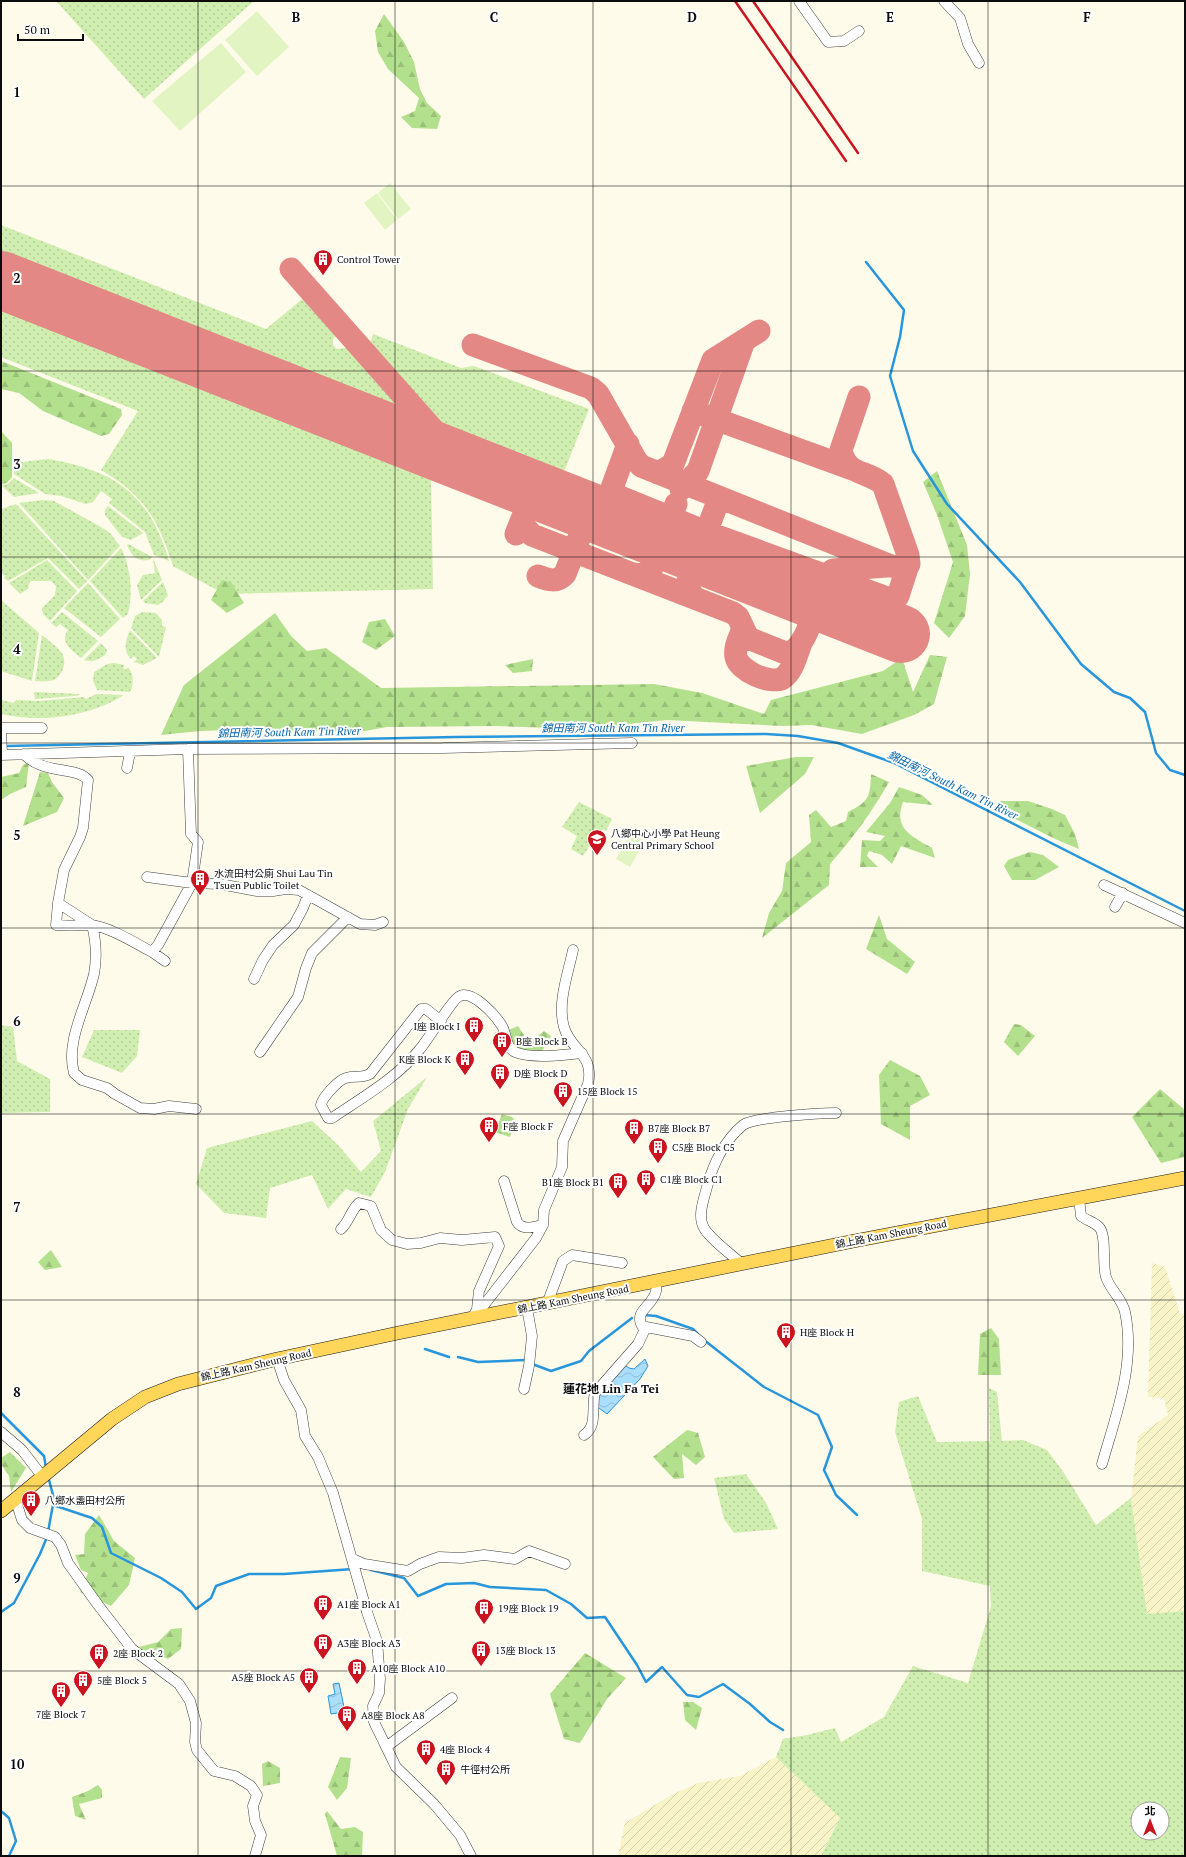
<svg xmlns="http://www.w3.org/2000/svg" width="1186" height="1857" font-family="'PT Serif','Noto Sans TC',serif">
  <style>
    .farmland { fill: url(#farmland-furrows) }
    .green { fill: url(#green-dots); fill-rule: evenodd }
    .forest { fill: url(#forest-firs) }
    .pitch { fill: #e3f4c3 }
    .water { fill: url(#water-waves); stroke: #2896dc }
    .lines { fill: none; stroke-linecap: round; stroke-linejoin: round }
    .stream { stroke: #2896dc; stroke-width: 2.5 }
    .taxiway { stroke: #e48885; stroke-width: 23 }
    .runway { stroke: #e48885; stroke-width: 58 }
    .minor-casing { stroke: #3f3f3f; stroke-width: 11 }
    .major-casing { stroke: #1d1d1d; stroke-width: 14 }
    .minor { stroke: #fff; stroke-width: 10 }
    .major { stroke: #ffd55a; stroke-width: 13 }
    .rail { stroke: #ca1520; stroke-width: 2.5 }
    .grid { fill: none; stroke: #0c0c0c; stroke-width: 1; stroke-opacity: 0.55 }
    .labels { text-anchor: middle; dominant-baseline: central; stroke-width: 4; stroke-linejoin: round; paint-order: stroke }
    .poi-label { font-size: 10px; fill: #0c0c0c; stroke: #fff; text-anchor: start }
    .street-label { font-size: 10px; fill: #0c0c0c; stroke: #fff }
    .water-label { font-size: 11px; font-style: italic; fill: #0865aa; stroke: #fff }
    .quarter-label { font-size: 12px; font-weight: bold; fill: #0c0c0c; stroke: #fff }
    .grid-label { font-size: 13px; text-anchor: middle; font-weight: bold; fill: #0c0c0c; stroke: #fff; stroke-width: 4; stroke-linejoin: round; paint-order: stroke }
  </style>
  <defs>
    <pattern id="farmland-furrows" width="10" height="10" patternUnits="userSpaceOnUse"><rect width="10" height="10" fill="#f8f4c7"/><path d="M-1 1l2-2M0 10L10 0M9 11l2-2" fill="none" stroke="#d3d0aa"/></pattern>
    <pattern id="green-dots" width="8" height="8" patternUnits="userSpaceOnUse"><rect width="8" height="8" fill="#d0eeb0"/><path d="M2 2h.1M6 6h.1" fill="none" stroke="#b1cb96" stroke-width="1.8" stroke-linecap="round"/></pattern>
    <pattern id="forest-firs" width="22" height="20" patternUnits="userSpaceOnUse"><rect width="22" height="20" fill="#b3e08d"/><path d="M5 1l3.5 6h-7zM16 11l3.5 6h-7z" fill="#99bf78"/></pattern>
    <pattern id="water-waves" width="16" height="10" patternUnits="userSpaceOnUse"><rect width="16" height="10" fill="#a9defd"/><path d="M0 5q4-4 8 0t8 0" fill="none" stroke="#90bdd8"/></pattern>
  </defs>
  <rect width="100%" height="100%" fill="#fffbea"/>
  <path class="farmland" d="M1152,1263l13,4 15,47 5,1v296l-38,4 -16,-117 7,-62 30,-21 -4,-17 -16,-1z
    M776,1757l64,61 -19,38h-203l7,-33 48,-29 25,-11 42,-7z"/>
  <path class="green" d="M56,1h198l-110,98z
    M1,225l265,104 40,-33 34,35 -7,8v6l4,4 15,-2 68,75 -419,-165z
    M1,307l430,169 2,113 -209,5 -51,-28c-15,-47 -29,-71 -72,-96l37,-59 -137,-54z
    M373,334l88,34 13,-2 115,43 -27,68 -122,-48 -71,-80z
    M48,459c67,11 102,36 121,102l-15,-6 -9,-23 -36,-29 3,-4 -11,-8 -8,11 -7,2 -25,-8 -16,-2 -31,-20v-11z
    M14,478l25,15 -25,4 -13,-12 7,-1z
    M42,500l12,1 47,26 9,6 10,13 -32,34 -69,-77z
    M16,504l71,77 -8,8 -31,-31 -40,23 -4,-3 1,-2 -4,-3v-64z
    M108,506l35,27 -12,7 -9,-3 -17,-22v-5z
    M128,544l24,13 -3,3c-13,2 -17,-4 -22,-15z
    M121,548c10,20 12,44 7,66l-5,4 -33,-37z
    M153,558l9,22 -21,20 -4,-15 6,-10 12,-2z
    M47,560l30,31 -27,30 -7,-7 -1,-6 13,-13 1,-9 -5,-5h-21l-2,8 -8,5 -11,-11z
    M163,582l5,14 -3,2 -1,3 -6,4 -13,-2 -2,-2z
    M88,583l32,36 -19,18 -37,-29z
    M1,600l38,33 -7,48 -31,-10z
    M62,612l36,29 -17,17c-9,-8 -22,-15 -13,-28l-8,-6 -4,3 -5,-4z
    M142,612l14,1 6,7v6l4,1 -7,30 -28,-29 4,-12z
    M130,630l27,28 -14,7 -9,-3 3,-3 -3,-3 -3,3c-9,-9 -5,-19 -1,-29z
    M42,635c6,5 14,11 19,17 7,8 2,23 -7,28 -6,2 -13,1 -19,1z
    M101,643l6,7 -1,4c-7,5 -13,9 -22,6z
    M114,663l11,2 -2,3 3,2 2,-3c6,8 6,16 2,25l-33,-2 -4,-9 1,-9 13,-8z
    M34,692l46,2 -4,2 -41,3z
    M96,694l28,1c-34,22 -83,28 -123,19v-14l13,3 2,-3 23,1 45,-4 2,2z
    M579,802l33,17 -6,12 -3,-2 -10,17 -3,-1 -7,11 -12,-7 6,-13 -15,-9z
    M1,1025l12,2 4,34 33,18v33l-49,1z
    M94,1030h46l-3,26 -15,17 -40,-16z
    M427,1077l-19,32 -23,63 -14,25 -25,-8 -18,20 -16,-34 -42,13 -4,30 -42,-5 -28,-29 11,-36 105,-27 26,24 23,27 20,-21 -8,-30z
    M989,1388l8,4 5,49 21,-1 24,10 17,23 32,52 35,-27 16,116 38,-3v245h-364l19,-38 -64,-61 7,-18 24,-4 28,-7 6,14 43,-25 29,-51 55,17 23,-77 -1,-20 -68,-15v-52l-27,-87 4,-30 19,-6 19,46 53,-1zM1138,1809h24v24h-24z
    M746,1474l20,29 12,26 -44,4 -10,-14 -10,-41z"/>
  <path class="forest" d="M384,14l20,28 10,20 6,27 7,14 14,13 -4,13 -25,-1 -11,-11 14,-6 4,-13 -31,-29 -10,-17 -3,-21z
    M1,361l120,48 1,6 -13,19 -8,2 -58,-25 -24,-18 -18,-4z
    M1,431l11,12v34l-5,6 -6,1z
    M937,471l30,74 3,29 -5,42 -16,22 -15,-15 19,-61 -16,-47 -14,-33z
    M222,580l9,2 13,21 -17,10 -16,-13z
    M275,613l16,23 16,15 19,-3 55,40 273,-4 48,9 62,21 7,-14 112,-29 19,-13 11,34 17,-37 17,2 -13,47 -20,11 -52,19 -51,-9 -28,1 -116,-6 -88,9 -83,-3 -109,1 -27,5 -133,-2 -27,1 -39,4 23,-50z
    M385,619l10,17 -19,14 -14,-8 7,-20z
    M533,659l-1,12 -19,2 -8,-8z
    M796,757h18l-9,17 -45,39 -14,-47z
    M29,762l-3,25 -16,7 -9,6v-23l18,-4 4,-8z
    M40,772l8,1 4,9 12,16 -7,14 -34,14z
    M871,774l18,8c-17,30 -36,56 -59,82l-1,21 -67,53 7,-25 13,-22 4,-28 25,-21 -2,-27 7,-5 15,17 15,-6 2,-9c21,-11 22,-14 23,-38z
    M899,787l23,8 11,10 -30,-3c-10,27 9,34 29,46l3,10 -34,-12 -9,18 -10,-9 -13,-4 -2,5 11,11h-18l2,-27 18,1 5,-5 -19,-4 24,-29z
    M1000,801h28l24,8 13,6 10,19 4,15 -24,-10 -57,-29z
    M1030,852l13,3 16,12 -24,13h-23l-8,-14 4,-6z
    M879,915l8,24 28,23 -8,12 -41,-25z
    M1014,1024l7,1 14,11 -17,20 -14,-14z
    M518,1026l11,17 15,-12 7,5 -10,17 -16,-1 -14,-7 -2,-15z
    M890,1060l30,16 10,19 -20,11v34l-29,-16 -2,-49z
    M1160,1089l25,21v47l-24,6 -29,-46z
    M502,1114l10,3 4,4 -6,16 -15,-5z
    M51,1250l11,17 -17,3 -7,-8z
    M991,1328l8,11 2,36h-23l2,-41z
    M687,1430l11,3 7,24 -9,8 -14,-11 2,24 -10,1 -21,-22z
    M10,1452l16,16 -15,24 -2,-16 -8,-12v-6z
    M99,1515l15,26 21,17 -6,27 -18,21 -31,-14 8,-19 -7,-3 -6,-15 9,-1 1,-20z
    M182,1628l-1,21 -13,10 -9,-4 -16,6 -4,-14 19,-5 13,-13z
    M585,1653l41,25 -19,21 -27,44 -16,-4 -14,-45z
    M683,1702h10l9,6 -6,22 -11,-10z
    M340,1757l11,1 -4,30 -10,12 -9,-13z
    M268,1761l12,7v15l-17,3 -1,-22z
    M98,1785l4,5v8l-23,6 7,16 -11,-4 -3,-19 16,-6z
    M327,1811l14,18 14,-2 8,5 -1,24h-25l-12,-42z"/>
  <path class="pitch" d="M257,11l32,36 -32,29 -32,-36z
    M221,43l25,29 -66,59 -28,-30z
    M390,183l21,26 -13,10 -20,-26z
    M377,193l20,27 -12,10 -21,-27z
    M631,833l14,8 -15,26 -14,-8z"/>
  <path class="water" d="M645,1359l3,7 -8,13 -33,35 -12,-9 1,-9 27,-32 6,4 5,1z
    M339,1683l6,29 -14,2 -3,-18 7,-2 -2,-10z"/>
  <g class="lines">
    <path class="stream" d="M866,262l38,48 -4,27 -10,39 23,75 34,53 73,78 61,82 33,28 16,6 15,14 11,41 14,17 15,5
      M5,746l451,-9 310,-3 32,2 40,7 56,20 291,148
      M644,1315l12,1 37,13 5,5
      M704,1340l60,47 54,28 14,32 -8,23 12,25 21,20
      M425,1349l24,8
      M458,1357l20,5 47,-2
      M535,1365l16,6 30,-10 8,-10 43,-33
      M1,1413l43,43 2,12
      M53,1505l39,13 10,9 9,26 50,25 21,14 14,17 15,-11 5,-12 33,-12h35l69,-5
      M48,1532l6,-33 -6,-23
      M371,1570l33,8 14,18 28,-12 28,-1 16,4 56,3 25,14 16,14 18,-1 32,48 9,17 16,-15 25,28 12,2 24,-13 27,20 20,18 13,8
      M1,1612l13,-9 26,-49 7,-17
      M1,1811l8,7 7,23 -7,15"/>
    <path class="taxiway" d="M291,269l170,192
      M473,345l118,43 7,6 38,66 5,6 250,100 16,2 2,-4 -1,-9 -25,-71c-16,-14 -37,-8 -42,-34l18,-53
      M693,411l162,59
      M628,444l-16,44 3,7 91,37 187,68 5,-4 9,-28
      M658,473l15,-9 40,-104 46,-29
      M681,489l17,-18 46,-130
      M523,520v5l9,10 201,78 5,4 10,21 35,14 9,1c11,-10 18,-26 21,-40 1,-5 0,-9 0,-13 1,-13 10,-23 20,-30l54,-4
      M516,534l18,-45
      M633,574l8,1 10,-5 25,-66
      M538,576c10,4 19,7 27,-2l14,-36
      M754,576l53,-4
      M693,597l-5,-11v-5l29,-77 -1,-7
      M743,628c-3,9 -9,19 -7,29 3,14 34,28 47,21 10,-7 13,-22 17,-32"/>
    <path class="runway" d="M1,280l900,354"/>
    <defs>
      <path id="minor" d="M799,1l29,41 16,-1 15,-10
        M944,1l16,17 8,26 11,19
        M1,728h41
        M1,728l1,27
        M24,754c19,21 53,12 64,26l-5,48 -3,9 -16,33 -6,33 34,22c4,16 5,33 2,49 -7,31 -29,67 -20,99l8,7 25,8 8,6 25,14 14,1 15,-3 27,3
        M1,755l187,-6 255,-1 189,-5
        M127,768l3,-16
        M147,877l45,6 28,1 37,7h16l13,-2 13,1 61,34 15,1 8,-3
        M1104,885l81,38
        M58,903l-2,22c12,1 24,0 35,0 19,2 44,18 61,27l6,-7 34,-62 6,-41 -7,-8 -3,-85
        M1115,907l8,-14
        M152,952l13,9
        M254,979l9,-19 10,-15 21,-20 9,-17 5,-13
        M441,1021l-15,-12h-5l-51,65c-11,5 -14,1 -24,4 -8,2 -24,20 -25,27l7,13h4c31,-21 65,-40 88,-69 8,-9 33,-51 40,-53 13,-6 36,20 42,30 5,8 3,21 13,26 16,7 49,3 67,1
        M260,1052l38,-55 8,-29 6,-15 36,-36
        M504,1181l13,41c6,9 16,5 26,3
        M1079,1198l2,18c5,4 13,6 18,11 8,8 3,38 7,50 4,13 16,21 19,35 11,51 -9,103 -23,152
        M341,1229c8,-7 10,-19 18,-26l12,3 10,24 11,10 15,4 14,-1 19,-5 22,2 33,-3 4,9 -20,45 -2,18
        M742,1264c-10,-9 -32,-25 -38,-36 -7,-12 0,-29 3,-41 6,-23 18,-47 36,-62 11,-8 78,-12 93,-12
        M547,1304l16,-43 9,-6 50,8
        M473,1318l4,-9 7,-4 52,-67 7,-13 1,-15 18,-43 1,-26 25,-57c7,-30 -18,-34 -24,-57 -7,-24 4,-53 9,-77
        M644,1329c-13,-18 9,-22 12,-38 1,-3 0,-6 0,-9
        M277,1359l7,21 17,30 4,26 13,21 15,36 34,119 10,29 3,38 -1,14 -6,13 1,16 22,45 38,37 26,31 11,21
        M524,1389l5,-23 3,-30 -5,-28
        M1,1432l21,18 20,26
        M584,1435c14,-9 7,-28 11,-42l43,-49 8,-17 47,9 8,6
        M15,1498l7,22 8,8 25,9 6,8 7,18 30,42 34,44 47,35 11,17 6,22 -1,19 2,8 17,21 21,5 16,10 6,9 -4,11 2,15 6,14 -6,21
        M353,1559l11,5 44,7 12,-7 19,-7 23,1 22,-3 31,4 14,-8 36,13
        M386,1747l66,-49"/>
      <path id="major" d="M1,1511l111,-92 33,-22 33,-13 99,-25 121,-26 456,-92 331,-63"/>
    </defs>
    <use href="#minor" class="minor-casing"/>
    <use href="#major" class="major-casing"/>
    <use href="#minor" class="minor"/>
    <use href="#major" class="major"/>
    <path class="rail" d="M735,1l111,160
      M753,1l105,152"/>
  </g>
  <path class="grid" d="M198,1v1855M395,1v1855M593,1v1855M791,1v1855M988,1v1855M1,186h1184M1,371h1184M1,557h1184M1,743h1184M1,928h1184M1,1114h1184M1,1300h1184M1,1486h1184M1,1671h1184"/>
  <defs>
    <symbol id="building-pin" viewBox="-11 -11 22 30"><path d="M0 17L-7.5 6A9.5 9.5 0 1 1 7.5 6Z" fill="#ca1520" stroke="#fff"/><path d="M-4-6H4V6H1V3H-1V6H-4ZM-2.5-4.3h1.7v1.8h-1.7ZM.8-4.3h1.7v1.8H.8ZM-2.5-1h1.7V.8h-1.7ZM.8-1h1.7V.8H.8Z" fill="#fff"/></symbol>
    <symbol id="school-pin" viewBox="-11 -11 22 30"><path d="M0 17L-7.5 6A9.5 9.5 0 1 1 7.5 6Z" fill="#ca1520" stroke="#fff"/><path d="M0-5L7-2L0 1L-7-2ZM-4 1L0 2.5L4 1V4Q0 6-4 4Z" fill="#fff"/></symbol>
  </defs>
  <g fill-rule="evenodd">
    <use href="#building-pin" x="312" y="248" width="22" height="30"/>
    <use href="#school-pin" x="586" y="828" width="22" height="30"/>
    <use href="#building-pin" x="189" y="868" width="22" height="30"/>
    <use href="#building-pin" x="463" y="1015" width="22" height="30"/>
    <use href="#building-pin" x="491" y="1030" width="22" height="30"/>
    <use href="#building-pin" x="454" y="1048" width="22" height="30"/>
    <use href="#building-pin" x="489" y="1062" width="22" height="30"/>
    <use href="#building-pin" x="552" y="1080" width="22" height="30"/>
    <use href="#building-pin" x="478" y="1115" width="22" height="30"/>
    <use href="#building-pin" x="623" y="1117" width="22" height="30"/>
    <use href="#building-pin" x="647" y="1136" width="22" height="30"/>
    <use href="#building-pin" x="635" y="1168" width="22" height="30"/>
    <use href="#building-pin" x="607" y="1171" width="22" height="30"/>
    <use href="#building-pin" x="775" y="1321" width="22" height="30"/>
    <use href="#building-pin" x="20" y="1489" width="22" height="30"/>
    <use href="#building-pin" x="312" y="1593" width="22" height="30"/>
    <use href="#building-pin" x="473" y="1597" width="22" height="30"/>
    <use href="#building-pin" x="312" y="1632" width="22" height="30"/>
    <use href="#building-pin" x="470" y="1639" width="22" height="30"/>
    <use href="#building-pin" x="88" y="1642" width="22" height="30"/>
    <use href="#building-pin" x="346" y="1657" width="22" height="30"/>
    <use href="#building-pin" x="298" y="1666" width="22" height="30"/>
    <use href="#building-pin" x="72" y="1669" width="22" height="30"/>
    <use href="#building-pin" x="50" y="1680" width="22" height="30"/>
    <use href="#building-pin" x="336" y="1704" width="22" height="30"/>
    <use href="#building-pin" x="415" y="1738" width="22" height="30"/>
    <use href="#building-pin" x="435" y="1758" width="22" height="30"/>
  </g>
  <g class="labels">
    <g class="poi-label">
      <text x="337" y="259">Control Tower</text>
      <text x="611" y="833">八鄉中心小學 Pat Heung<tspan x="611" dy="12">Central Primary School</tspan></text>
      <text x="214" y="873">水流田村公廁 Shui Lau Tin<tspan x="214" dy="12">Tsuen Public Toilet</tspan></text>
      <text x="460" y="1026" text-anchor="end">I座 Block I</text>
      <text x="516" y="1041">B座 Block B</text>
      <text x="451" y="1059" text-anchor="end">K座 Block K</text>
      <text x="514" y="1073">D座 Block D</text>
      <text x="577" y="1091">15座 Block 15</text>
      <text x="503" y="1126">F座 Block F</text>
      <text x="648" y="1128">B7座 Block B7</text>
      <text x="672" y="1147">C5座 Block C5</text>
      <text x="660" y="1179">C1座 Block C1</text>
      <text x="604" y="1182" text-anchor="end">B1座 Block B1</text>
      <text x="800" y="1332">H座 Block H</text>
      <text x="45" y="1500">八鄉水盞田村公所</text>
      <text x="337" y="1604">A1座 Block A1</text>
      <text x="498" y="1608">19座 Block 19</text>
      <text x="337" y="1643">A3座 Block A3</text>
      <text x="495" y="1650">13座 Block 13</text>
      <text x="113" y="1653">2座 Block 2</text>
      <text x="371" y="1668">A10座 Block A10</text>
      <text x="295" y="1677" text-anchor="end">A5座 Block A5</text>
      <text x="97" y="1680">5座 Block 5</text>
      <text x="61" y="1714" text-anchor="middle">7座 Block 7</text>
      <text x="361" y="1715">A8座 Block A8</text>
      <text x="440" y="1749">4座 Block 4</text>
      <text x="460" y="1769">牛徑村公所</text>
    </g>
    <g class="street-label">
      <text transform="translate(891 1234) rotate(-11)">錦上路 Kam Sheung Road</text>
      <text transform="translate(573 1299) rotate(-11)">錦上路 Kam Sheung Road</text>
      <text transform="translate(256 1365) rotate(-13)">錦上路 Kam Sheung Road</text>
    </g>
    <g class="water-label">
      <text x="613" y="728">錦田南河 South Kam Tin River</text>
      <text transform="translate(289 732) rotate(-1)">錦田南河 South Kam Tin River</text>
      <text transform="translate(953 785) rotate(26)">錦田南河 South Kam Tin River</text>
    </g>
    <g class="quarter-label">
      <text x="611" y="1388">蓮花地 Lin Fa Tei</text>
    </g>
  </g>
  <g class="grid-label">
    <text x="296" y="22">B</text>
    <text x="494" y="22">C</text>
    <text x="692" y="22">D</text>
    <text x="890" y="22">E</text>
    <text x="1087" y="22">F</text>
    <text x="17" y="97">1</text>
    <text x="17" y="283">2</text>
    <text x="17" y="469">3</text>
    <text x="17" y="654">4</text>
    <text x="17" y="840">5</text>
    <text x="17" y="1026">6</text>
    <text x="17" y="1212">7</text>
    <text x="17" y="1397">8</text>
    <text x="17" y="1583">9</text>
    <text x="17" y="1769">10</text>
  </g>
  <rect width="1186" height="1857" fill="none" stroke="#0c0c0c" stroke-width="4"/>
  <g transform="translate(1150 1821)"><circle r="19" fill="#ffffff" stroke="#9e9e9e"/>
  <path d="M0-3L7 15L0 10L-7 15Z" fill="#ca1520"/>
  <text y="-6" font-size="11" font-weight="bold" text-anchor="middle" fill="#0c0c0c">北</text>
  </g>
  <path d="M18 34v6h65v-6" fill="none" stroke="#0c0c0c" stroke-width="2"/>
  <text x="24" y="34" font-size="12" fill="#0c0c0c" stroke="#ffffff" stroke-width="3" paint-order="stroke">50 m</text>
</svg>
